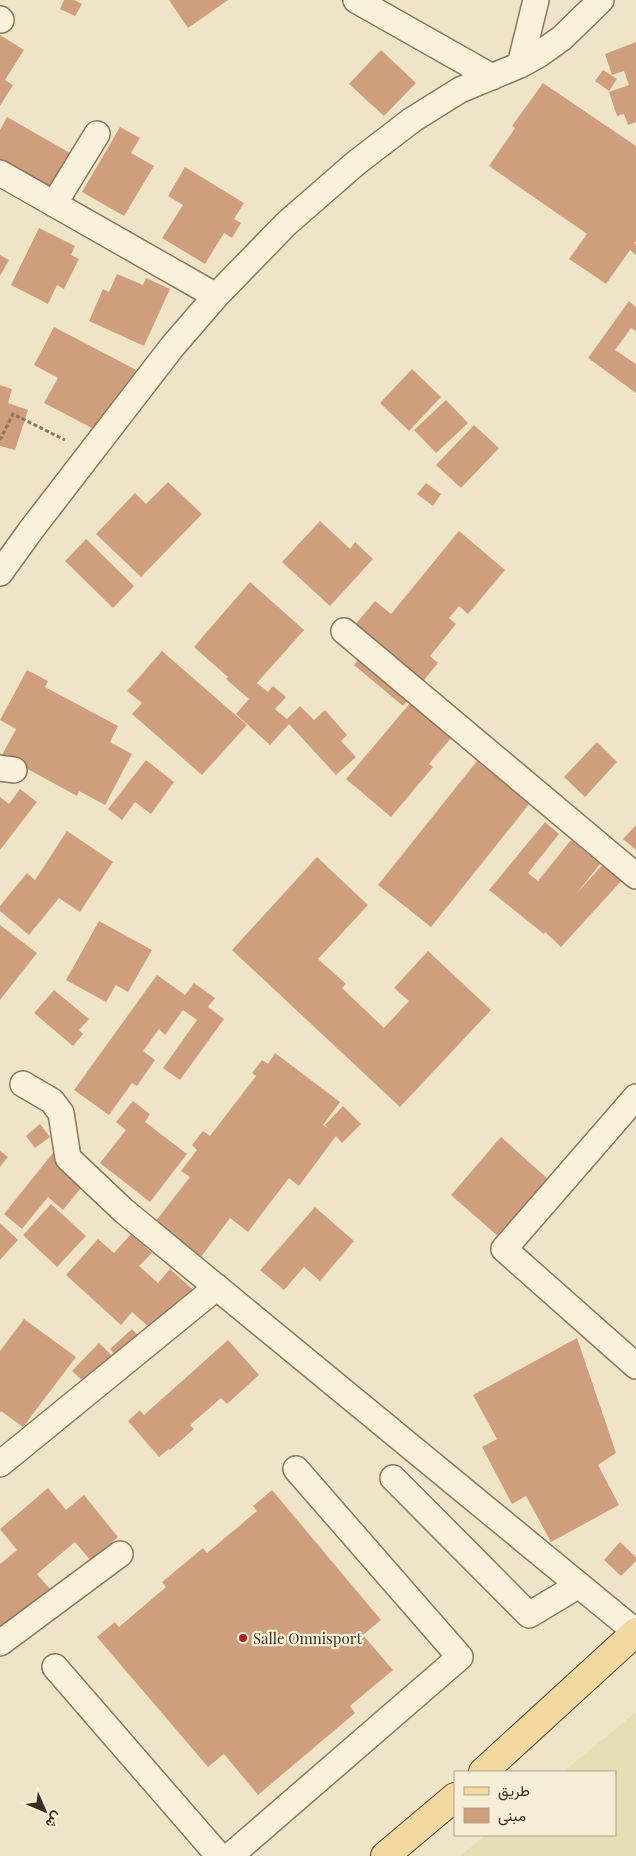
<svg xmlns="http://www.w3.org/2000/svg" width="636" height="1856" font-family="'Playfair Display',Vazirmatn,serif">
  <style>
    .farmland { fill: #e6deb5 }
    .building { fill: #cf9f7d }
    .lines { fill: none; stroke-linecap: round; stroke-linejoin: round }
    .minor-casing { stroke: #8d765c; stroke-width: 28 }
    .primary-casing { stroke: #5b4430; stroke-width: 30 }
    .path { stroke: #8d765c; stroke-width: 3; stroke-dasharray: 4 2.5; stroke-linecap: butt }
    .minor { stroke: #faf1dc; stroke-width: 25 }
    .primary { stroke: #f3d9a0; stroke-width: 28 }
    .poi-dot { fill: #9e2a2b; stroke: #f7eed8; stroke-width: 2 }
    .labels { text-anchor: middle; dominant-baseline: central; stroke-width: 4.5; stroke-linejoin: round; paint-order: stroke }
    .poi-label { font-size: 15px; fill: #3d2e20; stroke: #f7eed8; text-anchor: start }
  </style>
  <rect width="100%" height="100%" fill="#f0e4c8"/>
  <path class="farmland" d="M636,1712v144h-176l26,-21h129v-63h-52z"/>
  <path class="building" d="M64,0h10l8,4 -7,12 -15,-7z
    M169,0h59l-40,28z
    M0,35l24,15 -19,30 8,5 -13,21z
    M636,42v80l-8,3 -4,-11 -7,2 -8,-24 20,-7 -5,-14 -12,4 -7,-21z
    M381,50l35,33 -32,33 -35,-32z
    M603,70l14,9 -8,12 -14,-10z
    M543,83l93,63v95l-3,5 3,-3v12l-6,-5 -24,34 -37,-25 18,-25 -98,-68 26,-38 -3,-2z
    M7,117l63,36 -22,37 -48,-28v-32z
    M120,127l20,11 -9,15 23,13 -30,50 -42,-24z
    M185,167l59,36 -10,16 7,4 -9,15 -8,-5 -19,31 -43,-26 21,-33 -15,-9z
    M39,228l36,18 -4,9 8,4 -15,30 -7,-4 -9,19 -37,-19z
    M0,255l9,5 -9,16z
    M117,274l26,11 3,-7 24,11 -26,57 -55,-25 14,-32 6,3z
    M629,301l7,6v24l-5,-3 -16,22 21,14v29l-48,-35z
    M54,327l90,47 -33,64 -67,-35 14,-25 -24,-13z
    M412,369l29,28 -32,34 -29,-28z
    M0,385l12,4 -4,14 20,7 -13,40 -15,-4z
    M446,400l22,23 -32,30 -22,-23z
    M474,425l25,23 -38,40 -25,-23z
    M168,482l34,32 -61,63 -45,-43 39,-41 11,11z
    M426,483l15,11 -8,12 -16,-12z
    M320,521l30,28 5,-7 18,17 -43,47 -48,-44z
    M459,531l46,39 -37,44 -9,-8 -10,12 7,6 -26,32 8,7 -35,43 -49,-41 19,-23 -19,-16 21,-25 16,13z
    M86,539l48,47 -21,22 -48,-47z
    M250,582l54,48 -47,53 11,9 5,-6 13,11 -11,12 12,10 13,-13 14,14 11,-10 22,25 -6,6 15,16 -20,18 -47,-51 -19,21 -34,-31 13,-15 -23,-20 2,-2 -34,-30z
    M162,651l85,74 -45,50 -70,-61 10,-11 -15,-12z
    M27,670l21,11 -3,6 73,39 -8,16 22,12 -27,51 -26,-14 -2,5 -75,-41 14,-26 -16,-9z
    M411,702l41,35 -23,27 4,3 -42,50 -45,-38z
    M597,742l20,20 -32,35 -21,-20z
    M146,760l28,22 -23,32 -16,-12 -13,18 -14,-11z
    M477,761l53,42 -99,124 -53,-42z
    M20,789l17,13 -37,48v-53l9,7z
    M545,822l14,12 -31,39 10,8 33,-41 29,24 -23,29 29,-32 18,17 -63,69 -16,-15 -1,2 -55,-44z
    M636,825v25l-13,-11z
    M67,831l46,31 -33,50 -21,-14 -30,37 -29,-24v-5l27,-33 8,7z
    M317,857l51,48 -50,54 28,25 -4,4 42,40 25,-27 -15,-13 34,-37 63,59 -91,97 -168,-157z
    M99,921l53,29 -24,42 -12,-7 -10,17 -40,-22z
    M0,925l37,28 -37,47z
    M157,975l28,20 9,-12 21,15 -7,9 16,12 -44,61 -17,-12 34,-48 -14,-10 -18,25 -6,-6 -16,22 12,9 -18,26 -5,-3 -23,32 -35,-25z
    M54,990l35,29 -10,11 4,4 -10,12 -39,-33z
    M275,1053l65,49 -17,23 6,4 -4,-4 18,-19 18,18 -19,19 -6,-7 -37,50 -10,-8 -41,54 -18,-14 -29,39 -46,-35 35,-45 -9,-6 16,-21 -5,-5 11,-14 7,5 46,-60 -4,-3 10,-13 6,4z
    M133,1101l17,13 -5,8 42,32 -37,48 -50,-39 26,-33 -10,-8z
    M40,1124l10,13 -15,11 -9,-12z
    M501,1137l48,43 -50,57 -48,-42z
    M56,1149l34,28 -27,33 -15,-13 -26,32 -18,-15z
    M0,1151l8,6 -8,10z
    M51,1204l35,32 -29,31 -34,-32z
    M315,1207l39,34 -34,40 -16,-14 -20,23 -24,-20z
    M0,1223l18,17 -18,20z
    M131,1234l21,19 -13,13 19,17 12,-14 29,26 -38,43 -29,-26 -11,13 -55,-50 32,-36 16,14z
    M24,1319l52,38 -53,70 -22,-16 -1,2v-62z
    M132,1329l16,17 -22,21 -16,-18z
    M577,1338l39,115 -18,12 21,40 -68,37 -25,-46 -14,8 -30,-57 15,-8 -24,-44z
    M228,1340l31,35 -32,29 -6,-6 -31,27 4,4 -24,21 -1,-1 -10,8 -31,-36 12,-11 4,5z
    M99,1343l29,28 -26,27 -30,-27z
    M48,1488l18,22 18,-15 34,42 -27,24 -16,-19 -38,32 13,15 -50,42v-67l17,-14 -17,-21z
    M272,1490l109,130 -18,15 30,35 -43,36 5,7 -97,82 -34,-41 -16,13 -111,-130 18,-15 4,5 47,-40 -4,-5 41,-34 4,5 50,-42 -4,-5z
    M620,1542l16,15v4l-15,15 -17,-16z"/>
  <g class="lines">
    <defs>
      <path id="minor" d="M356,0l136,77
        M0,19l1,1
        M520,65l16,-65
        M0,173l216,123
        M54,204l43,-70
        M0,573l31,-43 141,-183 44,-51 71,-73 69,-60 56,-43 48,-30 60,-25 18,-10 24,-17 39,-38
        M344,631l292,245
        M0,768l14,2
        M23,1084l29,17 9,12 7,45 56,53 512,421
        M636,1097l-132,152 132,117
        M0,1464l217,-177
        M393,1478l136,137 50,-30
        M0,1643l120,-89
        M55,1667l164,189
        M230,1856l230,-199 -164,-188"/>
      <path id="primary" d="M483,1772l153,-140
        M385,1856l70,-59"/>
    </defs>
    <use href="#minor" class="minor-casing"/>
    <use href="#primary" class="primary-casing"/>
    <path class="path" d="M0,440l13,-26 52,26"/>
    <use href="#minor" class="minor"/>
    <use href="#primary" class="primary"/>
  </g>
  <circle class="poi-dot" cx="243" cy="1638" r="5"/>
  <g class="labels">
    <g class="poi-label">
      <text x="253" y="1638">Salle Omnisport</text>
    </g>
  </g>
  <rect x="454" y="1771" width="162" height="65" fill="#f7eed8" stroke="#ada18e"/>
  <rect x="464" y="1787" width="25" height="8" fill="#f3d9a0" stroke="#ada18e"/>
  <text x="498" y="1796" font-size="15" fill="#3d2e20">طريق</text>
  <rect x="464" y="1808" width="25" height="15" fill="#cf9f7d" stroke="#ada18e"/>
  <text x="498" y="1821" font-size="15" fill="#3d2e20">مبنى</text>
  <g transform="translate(45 1811) rotate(135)" stroke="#f7eed8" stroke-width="4" paint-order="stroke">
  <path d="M0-4L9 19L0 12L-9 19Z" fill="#3d2e20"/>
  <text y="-8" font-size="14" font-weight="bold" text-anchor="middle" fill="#3d2e20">ش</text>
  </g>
</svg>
